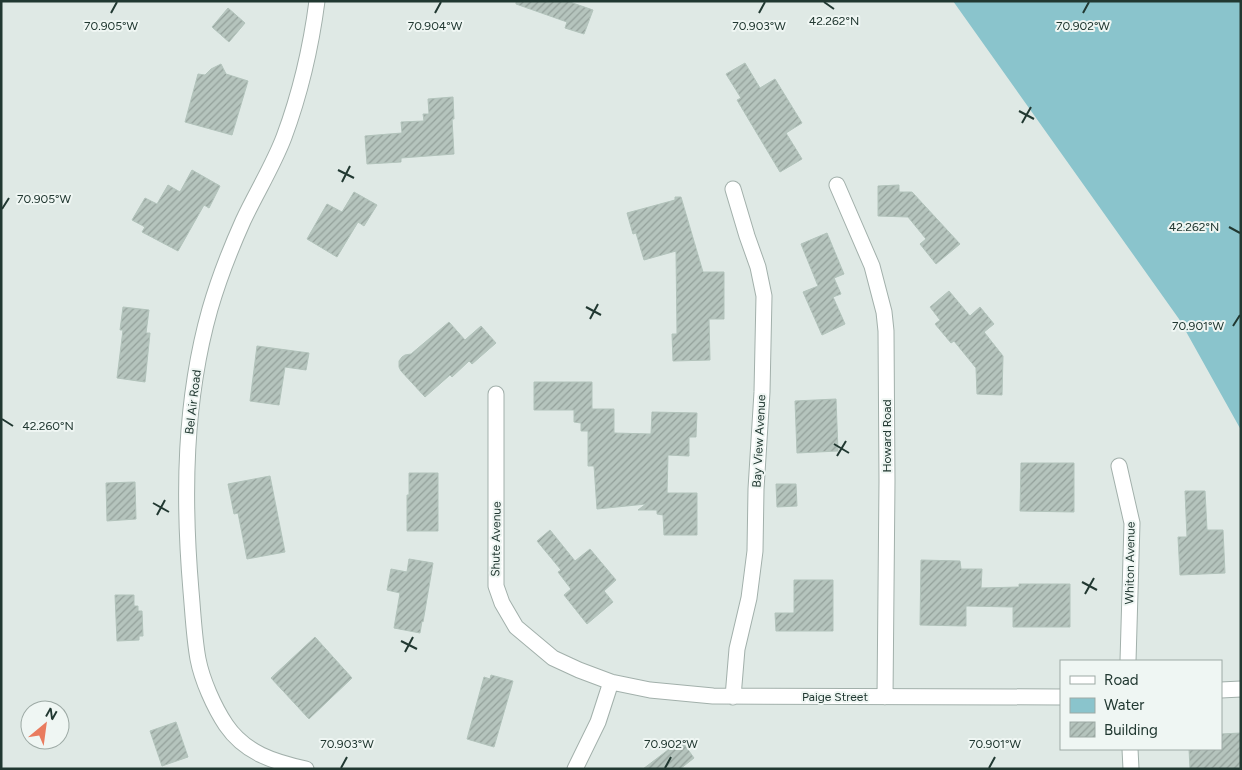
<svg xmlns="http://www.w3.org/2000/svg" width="1242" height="770" font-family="Figtree,sans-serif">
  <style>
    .water { fill: #8ac4cc }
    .building { fill: url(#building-hatch); stroke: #b2c3bb }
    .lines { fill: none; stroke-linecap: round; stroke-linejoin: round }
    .street-casing { stroke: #a2b0ab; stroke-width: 17 }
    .street { stroke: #fff; stroke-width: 15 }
    .ticks { fill: none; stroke: #213831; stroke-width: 2 }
    .labels { text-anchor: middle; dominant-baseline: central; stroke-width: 4; stroke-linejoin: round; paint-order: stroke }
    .street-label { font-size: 12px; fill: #213831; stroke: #eff6f3 }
    .ticks-label { font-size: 12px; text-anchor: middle; fill: #213831; stroke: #eff6f3; stroke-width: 4; stroke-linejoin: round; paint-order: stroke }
  </style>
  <defs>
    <pattern id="building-hatch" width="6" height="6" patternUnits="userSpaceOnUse" patternTransform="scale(1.25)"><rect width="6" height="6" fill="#b5c4bd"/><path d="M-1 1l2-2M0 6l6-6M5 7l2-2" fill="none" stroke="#93a09a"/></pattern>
  </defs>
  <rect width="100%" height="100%" fill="#dfe9e5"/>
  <path class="water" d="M953,1h288v429l-62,-111z"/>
  <path class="building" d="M516,1h51l26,9 -9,24 -19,-6 2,-6 -51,-18z
    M228,8l17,15 -16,19 -17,-15z
    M745,63l15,25 15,-9 27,44 -16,10 16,26 -22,13 -43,-72 4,-2 -15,-24z
    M221,64l5,10 22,7 -16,54 -47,-13 13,-48 7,1 6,-6z
    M453,97l1,22h-2l2,35 -53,4v4l-34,2 -2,-28 37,-3 -1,-11 23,-1 -1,-7h6l-1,-15z
    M192,170l28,16 -11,22 -5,-3 -26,46 -36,-19 3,-5 -13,-7 13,-22 12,6 11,-19 12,7z
    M899,185v7h13l48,52 -24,20 -16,-20 6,-5 -18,-22 -30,-1v-30z
    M354,192l23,13 -13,21 -6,-4 -21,35 -30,-18 20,-35 15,8z
    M675,197h6l22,75h21v47h-15l1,41 -37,1 -1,-27h5l-1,-83 -32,9 -8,-27 -3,1 -6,-21 48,-13z
    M827,233l17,41 -10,4 7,16 -8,3 12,27 -23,11 -19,-43 15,-6 -17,-42z
    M949,291l21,25 10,-9 14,17 -10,8 19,24 -1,39 -25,-1 -1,-26 -22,-27 -3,2 -16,-19 5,-4 -10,-13z
    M123,307l26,3 -3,23h4l-5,49 -28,-4 6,-48h-3z
    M449,322l16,18 16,-14 15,17 -24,21 -3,-3 -17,16 -2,-2 -25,22 -24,-26 -2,-4v-6l3,-4 3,-2 6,-1z
    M257,346l52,7 -3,17 -21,-3 -6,38 -29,-4z
    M534,382h58v27h22v24l37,1 1,-22 45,1 -1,24h-7v19l-21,-1 -1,38h30v42h-33l-1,-20 -6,-1v-4h-19l8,-6 -49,5 -3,-43h-6v-35h-7v-8l-7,-1v-12h-40z
    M836,399l2,52 -41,2 -2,-52z
    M1021,463h53v49l-54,-1z
    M409,473h29v58h-31v-36h2z
    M270,476l15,76 -38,7 -9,-46 -4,1 -6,-30z
    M135,482l1,37 -29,2 -1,-38z
    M776,484h20l1,22 -20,1z
    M1185,491h20l2,39h16l2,43 -45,2 -2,-38h9z
    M550,530l25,31 15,-12 26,31 -12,11 9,11 -26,22 -23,-29 7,-6 -13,-17 3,-2 -24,-29z
    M409,559l24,4 -10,59 -1,-1 -2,12 -26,-5 6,-35 -13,-3 4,-21 16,3z
    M921,560l39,1 1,8h21l-1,19 38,-1v-3h51v43h-57v-20l-47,-1v20l-46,-1z
    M794,580h39v51h-57l-1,-18h19z
    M115,595h19v11h4v5h4l1,25h-4v4l-22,1z
    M315,637l37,41 -43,41 -38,-41z
    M491,675l22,6 -19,66 -27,-8 17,-62 6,2z
    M176,722l12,35 -26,9 -12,-35z
    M1241,733v36h-51l-1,-20h32v-15z
    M681,740l13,18 -14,11h-37z"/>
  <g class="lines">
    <defs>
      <path id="street" d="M837,185l35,81 12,46 2,19 1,150 -2,216
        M496,394v192l6,17 14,24 37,31 26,12 32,12 39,8 63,6 348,1
        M1119,466l13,57 -4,138
        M1221,690l20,-1
        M733,697l4,-48 12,-51 6,-47 1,-62 6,-97 2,-96 -6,-29 -11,-31 -14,-47
        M1130,749l1,20
        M306,769c-32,-7 -61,-16 -80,-44 -12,-18 -24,-45 -28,-66 -4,-22 -5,-46 -7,-68 -8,-94 -7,-190 19,-282 9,-31 20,-59 33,-88 13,-28 30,-55 41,-84 16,-43 27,-90 33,-136
        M575,769l23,-47 13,-40"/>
    </defs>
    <use href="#street" class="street-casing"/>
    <use href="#street" class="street"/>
  </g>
  <path class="ticks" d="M824,2l10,7M111,13l6,-11M435,13l6,-11M759,13l6,-11M1083,13l6,-11M1019,111l15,8M1022,123l9,-16M338,170l16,8M342,182l8,-16M2,209l7,-11M1229,227l11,6M586,307l15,8M590,319l8,-15M1233,326l7,-11M2,419l11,7M834,444l15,9M837,456l9,-15M153,503l16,9M157,515l8,-15M1082,582l15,8M1085,594l9,-16M401,641l16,8M405,652l8,-15M341,768l6,-11M665,768l6,-11M989,768l6,-11"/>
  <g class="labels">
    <g class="street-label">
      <text transform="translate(193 402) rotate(-83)">Bel Air Road</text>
      <text transform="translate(887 436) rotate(-90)">Howard Road</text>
      <text transform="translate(759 441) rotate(-87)">Bay View Avenue</text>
      <text transform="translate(496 539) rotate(-89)">Shute Avenue</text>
      <text transform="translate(1130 563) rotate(-89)">Whiton Avenue</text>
      <text x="835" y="697">Paige Street</text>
    </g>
  </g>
  <g class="ticks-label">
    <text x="834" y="25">42.262°N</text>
    <text x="111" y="30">70.905°W</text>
    <text x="435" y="30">70.904°W</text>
    <text x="759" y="30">70.903°W</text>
    <text x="1083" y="30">70.902°W</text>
    <text x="44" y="203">70.905°W</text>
    <text x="1194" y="231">42.262°N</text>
    <text x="1198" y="330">70.901°W</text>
    <text x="48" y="430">42.260°N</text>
    <text x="347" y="748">70.903°W</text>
    <text x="671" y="748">70.902°W</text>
    <text x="995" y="748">70.901°W</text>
  </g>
  <rect width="1242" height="770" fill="none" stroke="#213831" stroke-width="5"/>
  <rect x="1060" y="660" width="162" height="90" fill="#eff6f3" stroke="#9daaa5"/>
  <rect x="1070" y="676" width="25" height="8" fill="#ffffff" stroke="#9daaa5"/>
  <text x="1104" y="685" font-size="15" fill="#213831">Road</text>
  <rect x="1070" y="698" width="25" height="15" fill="#8ac4cc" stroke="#9daaa5"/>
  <text x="1104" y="710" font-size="15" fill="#213831">Water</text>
  <rect x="1070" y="722" width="25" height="15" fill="url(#building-hatch)" stroke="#9daaa5"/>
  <text x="1104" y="735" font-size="15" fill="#213831">Building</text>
  <g transform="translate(45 725) rotate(29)"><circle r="24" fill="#eff6f3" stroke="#9daaa5"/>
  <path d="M0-4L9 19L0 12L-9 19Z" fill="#e97b5e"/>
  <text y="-8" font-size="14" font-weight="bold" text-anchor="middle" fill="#213831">N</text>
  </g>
</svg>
